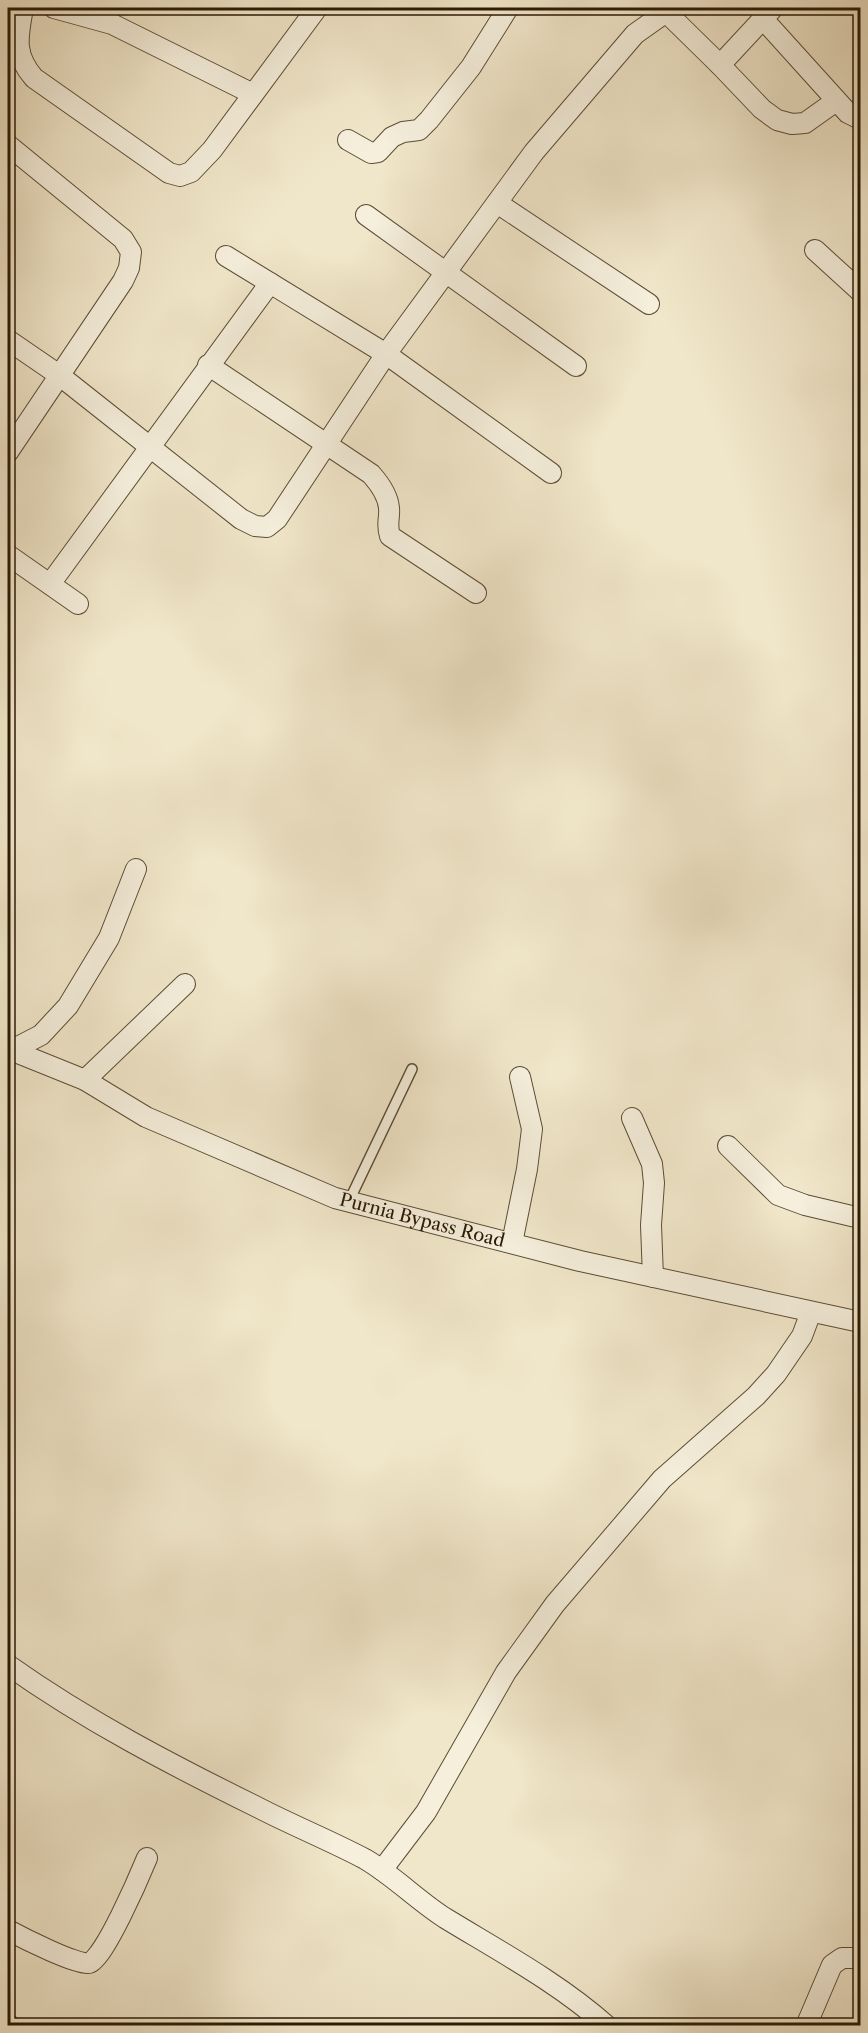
<svg xmlns="http://www.w3.org/2000/svg" width="868" height="2033" font-family="'Libre Caslon Text',serif">
  <style>
    .lines { fill: none; stroke-linecap: round; stroke-linejoin: round }
    .lane-casing { stroke: #5c4d36; stroke-width: 12 }
    .street-casing { stroke: #5c4d36; stroke-width: 22 }
    .lane { stroke: #f5efdc; stroke-width: 9 }
    .street { stroke: #f5efdc; stroke-width: 20 }
    .labels { text-anchor: middle; dominant-baseline: central; stroke-width: 5; stroke-linejoin: round; paint-order: stroke }
    .street-label { font-size: 18px; fill: #2b1a05; stroke: #f5efdc }
  </style>
  <rect width="100%" height="100%" fill="#f0e6c9"/>
  <filter id="stains"><feTurbulence type="fractalNoise" baseFrequency=".00333" numOctaves="4"/><feColorMatrix values="0 0 0 0 .2 0 0 0 0 .09 0 0 0 0 .02 0 0 0 .5 -.17"/></filter>
  <radialGradient id="worn" r=".72"><stop offset=".6" stop-color="#630" stop-opacity="0"/><stop offset="1" stop-color="#630" stop-opacity=".3"/></radialGradient>
  <g class="lines">
    <defs>
      <path id="lane" d="M349,1201l63,-132"/>
      <g id="street">
        <path d="M23,8c-5,28 -10,46 11,70l135,95 11,3 11,-4 21,-22 105,-142"/>
        <path d="M54,8l58,16 141,70"/>
        <path d="M664,8l2,4 54,53 42,44 15,11 15,4 13,-1 31,-22"/>
        <path d="M763,19l85,94 12,6"/>
        <path d="M720,65l53,-57"/>
        <path d="M348,140l23,13 7,-1 14,-15 11,-5 16,-2 10,-10 42,-53 37,-59"/>
        <path d="M8,145l115,94 8,13 -2,16 -6,13 -115,171"/>
        <path d="M497,203l152,101"/>
        <path d="M366,215l210,151"/>
        <path d="M815,250l45,41"/>
        <path d="M226,256l160,98 165,119"/>
        <path d="M8,340l51,35 182,144 14,7 12,1 10,-8 109,-165 148,-202 101,-118 31,-22"/>
        <path d="M208,365l163,109c8,9 17,22 18,34 1,11 -3,16 1,28l86,57"/>
        <path d="M8,555l70,49"/>
        <path d="M50,584l220,-301"/>
        <path id="s1" d="M8,1049l77,31 61,37 189,81 245,63 280,61"/>
        <path d="M12,1050l29,-15 27,-29 41,-68 27,-69"/>
        <path d="M85,1080l100,-96"/>
        <path d="M632,1118l20,46 2,19 -3,42 2,52"/>
        <path d="M728,1146l50,49 27,10 55,13"/>
        <path d="M512,1243l15,-74 5,-40 -12,-52"/>
        <path d="M8,1665c79,56 164,100 251,143 35,18 72,33 106,51 29,17 52,41 80,59 54,33 114,65 162,108"/>
        <path d="M382,1870l44,-58 80,-140 49,-68 107,-125 94,-83 20,-22 26,-38 9,-24"/>
        <path d="M8,1930c13,7 70,36 81,33 15,-4 51,-88 58,-105"/>
        <path d="M8,2024l2,2"/>
        <path d="M806,2026l26,-61 10,-7h18"/>
      </g>
    </defs>
    <use href="#lane" class="lane-casing"/>
    <use href="#street" class="street-casing"/>
    <use href="#lane" class="lane"/>
    <use href="#street" class="street"/>
  </g>
  <g class="labels">
    <g class="street-label">
      <text stroke="none"><textPath href="#s1" startOffset="450">Purnia Bypass Road</textPath></text>
    </g>
  </g>
  <rect width="868" height="2033" fill="none" stroke="#f0e6c9" stroke-width="30"/>
  <rect x="9" y="9" width="850" height="2015" fill="none" stroke="#2b1a05" stroke-width="3"/>
  <rect x="15" y="15" width="838" height="2003" fill="none" stroke="#2b1a05" stroke-width="1.5"/>
  <rect width="100%" height="100%" filter="url(#stains)"/>
  <rect width="100%" height="100%" fill="url(#worn)"/>
</svg>
